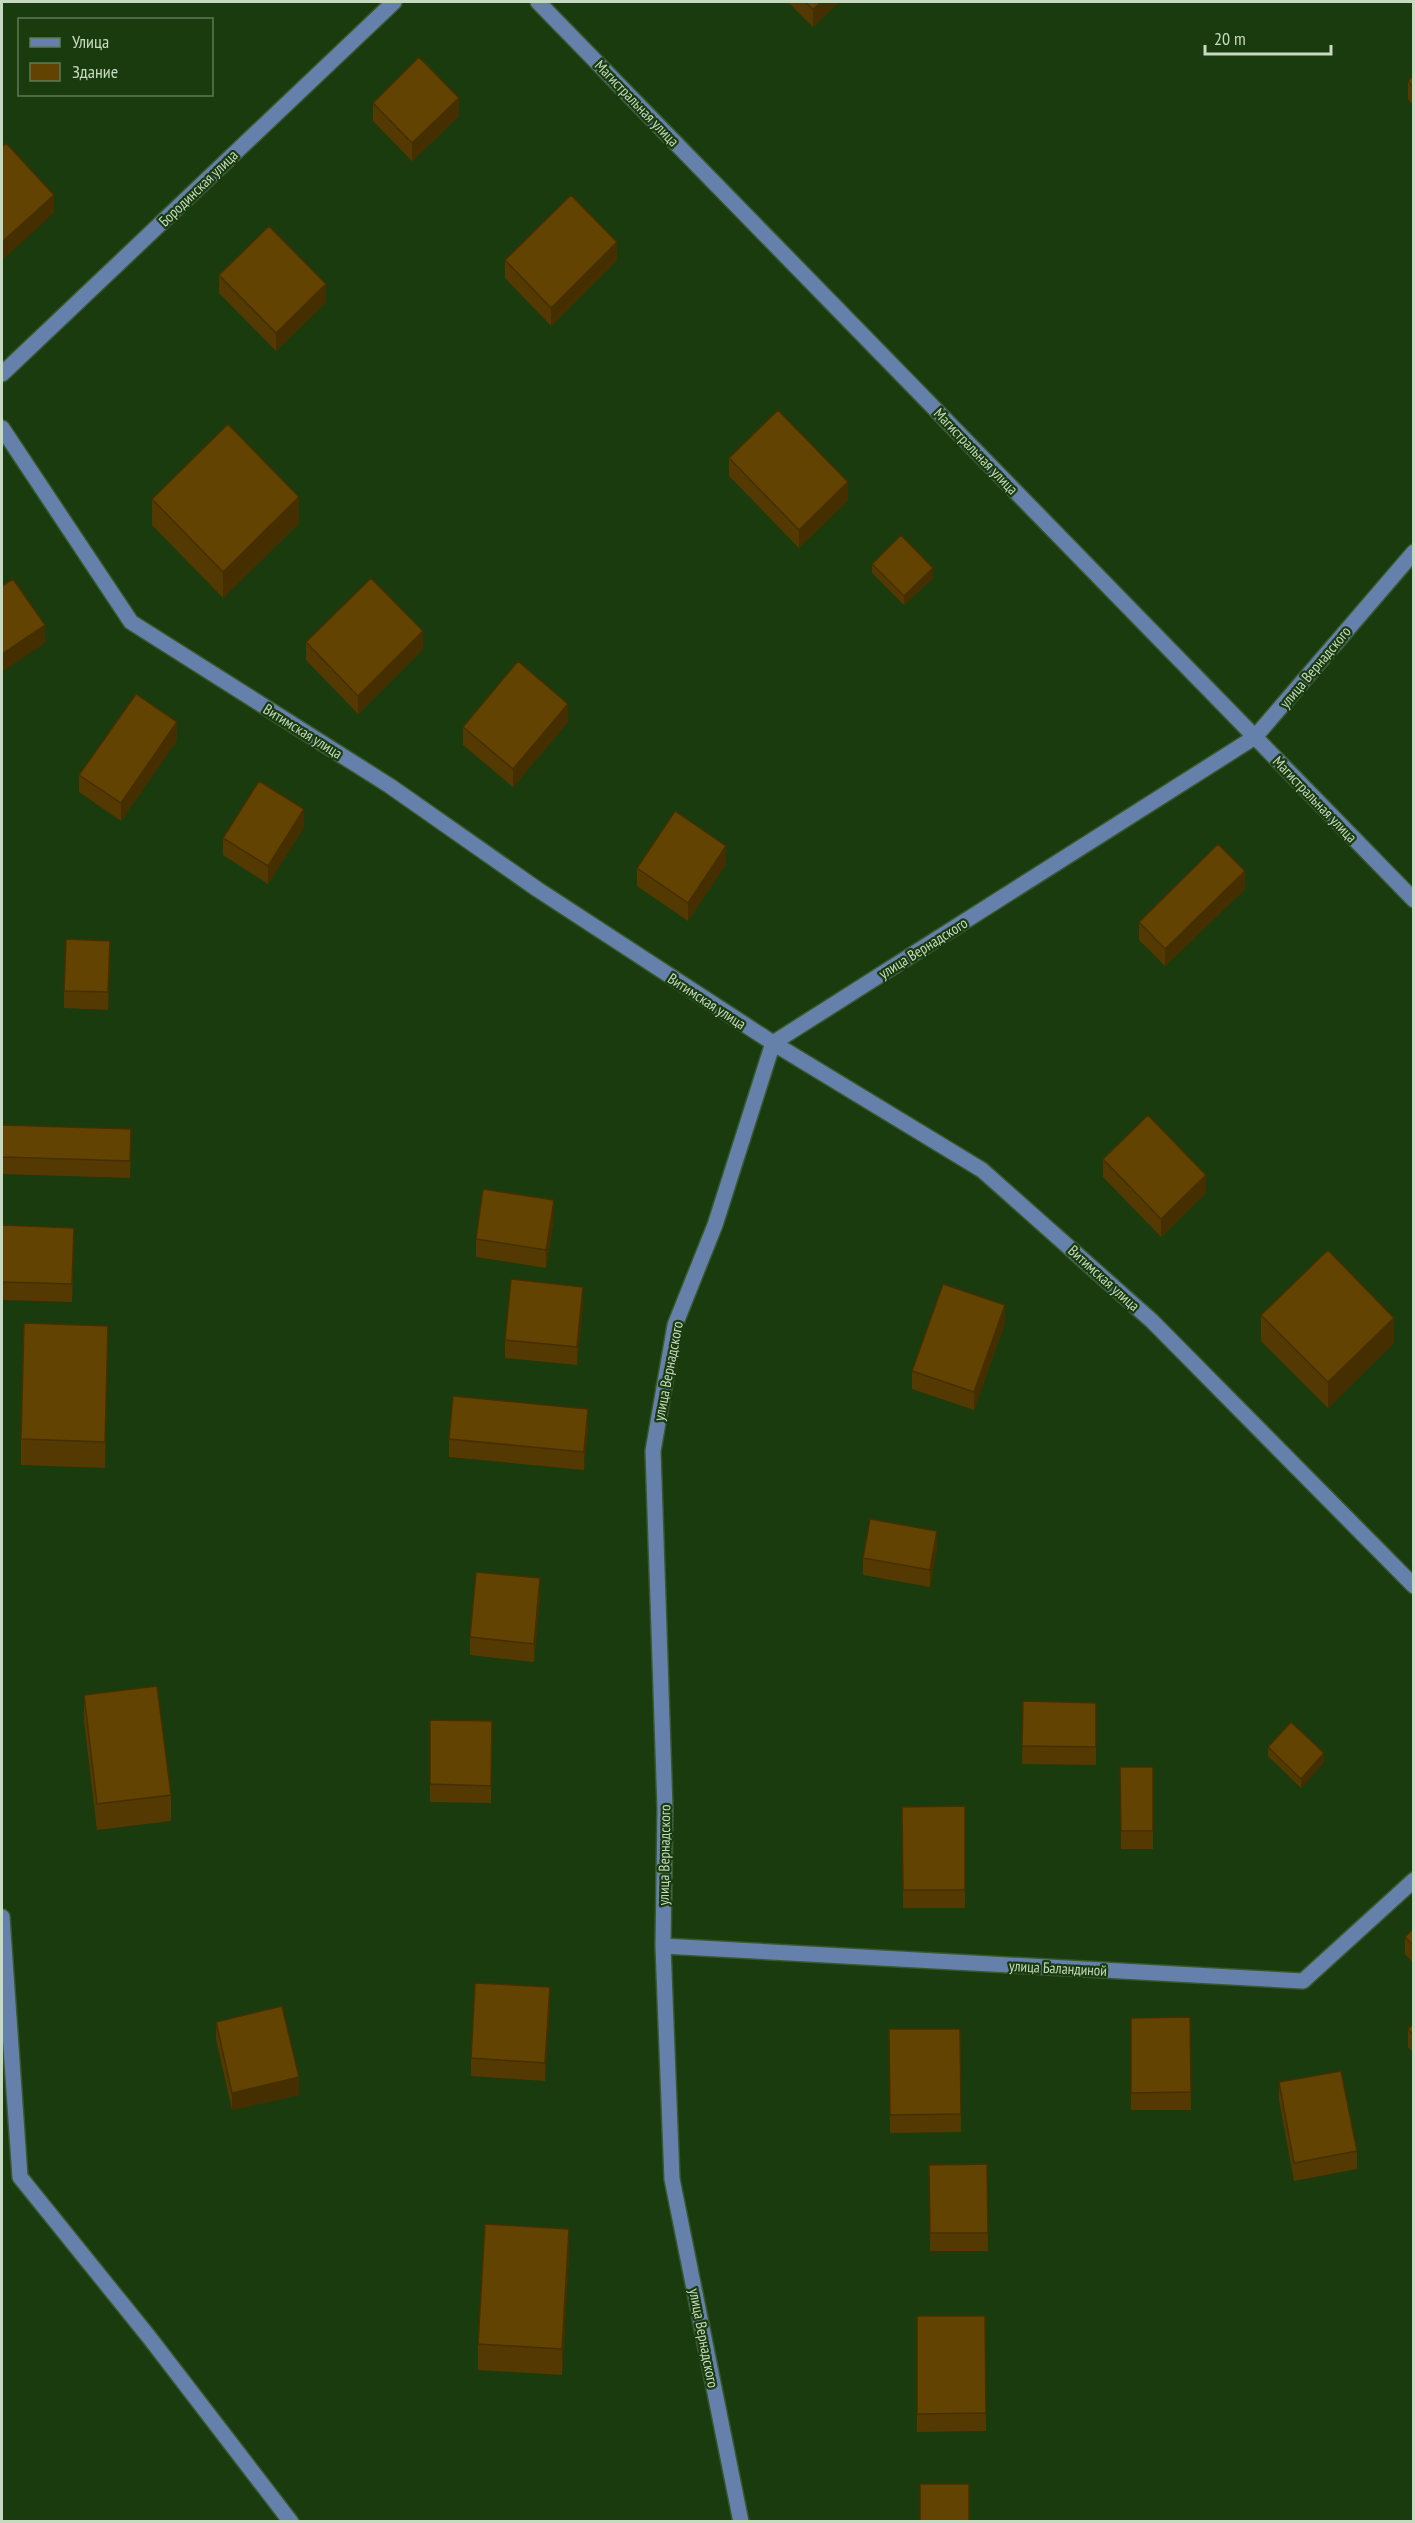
<svg xmlns="http://www.w3.org/2000/svg" width="1415" height="2523" font-family="'PT Sans Narrow',sans-serif">
  <style>
    .lines { fill: none; stroke-linecap: round; stroke-linejoin: round }
    .minor-casing { stroke: #38582d; stroke-width: 18 }
    .minor { stroke: #6580aa; stroke-width: 15 }
    .wall { fill: #543a02 }
    .shaded-wall { fill: #452f01 }
    .building { fill: #624302; stroke: #452f01; stroke-width: 1.5 }
    .labels { text-anchor: middle; dominant-baseline: central; stroke-width: 4.5; stroke-linejoin: round; paint-order: stroke }
    .street-label { font-size: 15px; fill: #c5dac0; stroke: #193b0d }
  </style>
  <rect width="100%" height="100%" fill="#193b0d"/>
  <g class="lines">
    <defs>
      <path id="minor" d="M538,2l876,898
        M2,374l392,-372
        M2,428l129,194 259,164 147,103 236,154 209,127 170,151 262,265
        M2,1917l18,260 129,160 142,185
        M663,1946l640,35 111,-101
        M741,2522l-69,-343 -9,-233 2,-137 -12,-358 22,-126 40,-100 58,-182 482,-306 159,-185"/>
    </defs>
    <use href="#minor" class="minor-casing"/>
    <use href="#minor" class="minor"/>
  </g>
  <path class="wall" d="M788,2h51l-26,25z
    M1413,76v29l-5,-6v-18z
    M373,103l86,13 -47,45 -39,-40z
    M505,260h112l-66,66 -46,-48z
    M219,275l107,27 -50,49 -57,-58z
    M729,458l119,42 -49,48 -70,-72z
    M152,499l147,24 -76,75 -71,-73z
    M872,564l61,14 -29,27 -32,-32z
    M306,642l117,7 -65,65 -52,-54z
    M568,722l-55,65 -50,-42v-18z
    M177,740l-56,81 -42,-29v-17z
    M304,827l-36,57 -45,-29v-17z
    M726,864l-38,57 -51,-35v-18z
    M1245,889l-80,77 -26,-26v-18z
    M110,959l-2,51 -44,-2v-17z
    M2,1125l129,22 -1,31 -128,-4z
    M1103,1159l103,34 -45,44 -58,-60z
    M554,1218l-8,50 -70,-11v-18z
    M2,1225l72,20 -2,57 -70,-2z
    M583,1304l-6,61 -72,-7v-18z
    M1261,1315l133,28 -66,65 -67,-67z
    M1005,1323l-31,87 -62,-21v-18z
    M108,1352l-3,116 -84,-3v-26z
    M588,1427l-4,43 -135,-13v-18z
    M937,1549l-7,38 -67,-12v-17z
    M540,1596l-6,66 -64,-7v-18z
    M84,1695l87,100v26l-74,9 -13,-109z
    M1023,1701l73,2v62l-74,-1z
    M430,1720l62,1 -1,82 -61,-1z
    M1268,1747l56,15 -23,26 -33,-32z
    M1120,1767h33v82h-32z
    M965,1806v102h-62l-1,-101z
    M1413,1929v34l-8,-9v-17z
    M550,2005l-5,76 -74,-5v-18z
    M1190,2017l1,93h-60v-92z
    M216,2022l83,73 -67,15 -16,-71z
    M1413,2024v28l-5,-5v-18z
    M889,2029h71l1,103 -71,1z
    M1279,2082l78,69v18l-63,12 -15,-81z
    M987,2164l1,87h-58l-1,-86z
    M569,2255l-7,120 -84,-5v-26z
    M917,2316h68l1,115 -69,1z"/>
  <path class="shaded-wall" d="M821,2h18l-26,25v-18z
    M459,98v18l-47,45v-18z
    M54,195v18l-52,47v-18z
    M617,242v18l-66,66v-18z
    M326,284v18l-50,49v-18z
    M848,482v18l-49,48v-18z
    M299,497v26l-76,75v-26z
    M933,568v10l-29,27v-9z
    M45,625v18l-43,29v-18z
    M423,631v18l-65,65v-18z
    M568,704v18l-55,65v-18z
    M177,722v18l-56,81v-18z
    M304,809v18l-36,57v-18z
    M726,846v18l-38,57v-18z
    M1245,871v18l-80,77v-17z
    M110,941v18l-2,51v-18z
    M1206,1175v18l-45,44v-18z
    M554,1200v18l-8,50v-18z
    M583,1287v17l-6,61v-18z
    M1005,1305v18l-31,87v-18z
    M1394,1318v25l-66,65v-26z
    M108,1326v26l-3,116v-26z
    M588,1409v18l-4,43v-18z
    M937,1531v18l-7,38v-17z
    M540,1578v18l-6,66v-18z
    M1324,1753v9l-23,26v-9z
    M550,1987v18l-5,76v-18z
    M299,2077v18l-67,15v-17z
    M569,2229v26l-7,120v-26z"/>
  <path class="building" d="M805,2h16l-8,7z
    M419,57l40,41 -47,45 -39,-40z
    M1413,76v11l-5,-6z
    M6,143l48,52 -52,47v-95z
    M571,195l46,47 -66,66 -46,-48z
    M269,226l57,58 -50,49 -57,-58z
    M778,410l70,72 -49,48 -70,-72z
    M228,424l71,73 -76,75 -71,-73z
    M901,535l32,33 -29,28 -32,-32z
    M371,578l52,53 -65,65 -52,-54z
    M13,579l32,46 -43,29v-68z
    M518,661l50,43 -55,65 -50,-42z
    M136,694l41,28 -56,81 -42,-28z
    M259,781l45,28 -36,57 -45,-28z
    M675,811l51,35 -38,57 -51,-35z
    M1218,844l27,27 -80,78 -26,-27z
    M66,939l44,2 -2,51 -44,-1z
    M1148,1115l58,60 -45,44 -58,-60z
    M2,1125l129,4 -1,32 -128,-4z
    M483,1189l71,11 -8,50 -70,-11z
    M2,1225l72,3 -2,56 -70,-2z
    M1328,1250l66,68 -66,64 -67,-67z
    M511,1279l72,8 -6,60 -72,-7z
    M943,1284l62,21 -31,87 -62,-21z
    M24,1323l84,3 -3,116 -84,-3z
    M453,1396l135,13 -4,43 -135,-13z
    M870,1519l67,12 -7,39 -67,-12z
    M476,1572l64,6 -6,66 -64,-7z
    M157,1686l14,109 -74,9 -13,-109z
    M1023,1701l73,2v44l-74,-1z
    M430,1720l62,1 -1,65 -61,-2z
    M1291,1722l33,31 -23,26 -33,-32z
    M1120,1767h33v64h-32z
    M965,1806v84h-62l-1,-83z
    M1413,1929v16l-8,-8z
    M475,1983l75,4 -5,76 -74,-5z
    M282,2006l17,71 -67,16 -16,-71z
    M1190,2017l1,75 -60,1v-75z
    M1413,2024v11l-5,-6z
    M889,2029h71l1,85 -71,1z
    M1341,2071l16,80 -63,12 -15,-81z
    M987,2164l1,69h-58l-1,-68z
    M485,2224l84,5 -7,120 -84,-5z
    M917,2316h68l1,97 -69,1z
    M920,2484h49v38h-49z"/>
  <g class="labels">
    <g class="street-label">
      <text transform="translate(637 103) rotate(46)">Магистральная улица</text>
      <text transform="translate(198 188) rotate(-44)">Бородинская улица</text>
      <text transform="translate(976 451) rotate(46)">Магистральная улица</text>
      <text transform="translate(1315 667) rotate(-50)">улица Вернадского</text>
      <text transform="translate(303 731) rotate(32)">Витимская улица</text>
      <text transform="translate(1315 799) rotate(46)">Магистральная улица</text>
      <text transform="translate(923 948) rotate(-32)">улица Вернадского</text>
      <text transform="translate(707 1001) rotate(33)">Витимская улица</text>
      <text transform="translate(1104 1278) rotate(42)">Витимская улица</text>
      <text transform="translate(668 1371) rotate(-79)">улица Вернадского</text>
      <text transform="translate(664 1855) rotate(-89)">улица Вернадского</text>
      <text transform="translate(1058 1968) rotate(3)">улица Баландиной</text>
      <text transform="translate(704 2338) rotate(79)">улица Вернадского</text>
    </g>
  </g>
  <rect width="1415" height="2523" fill="none" stroke="#c5dac0" stroke-width="6"/>
  <rect x="18" y="18" width="195" height="78" fill="#193b0d" stroke="#5e7b55" stroke-width="1.5"/>
  <rect x="30" y="38" width="30" height="9" fill="#6580aa" stroke="#5e7b55" stroke-width="1.5"/>
  <text x="72" y="48" font-size="18" fill="#c5dac0">Улица</text>
  <rect x="30" y="63" width="30" height="18" fill="#624302" stroke="#5e7b55" stroke-width="1.5"/>
  <text x="72" y="78" font-size="18" fill="#c5dac0">Здание</text>
  <path d="M1205 45v9h126v-9" fill="none" stroke="#c5dac0" stroke-width="3"/>
  <text x="1214" y="45" font-size="18" fill="#c5dac0" stroke="#193b0d" stroke-width="4.5" paint-order="stroke">20 m</text>
</svg>
